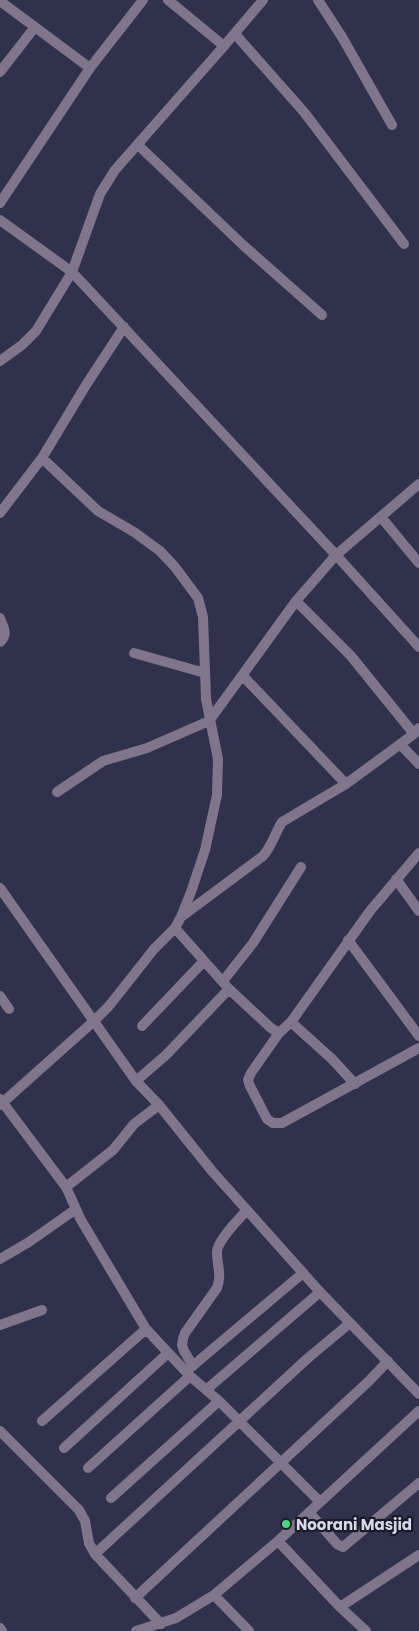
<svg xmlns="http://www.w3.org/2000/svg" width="419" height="1631" font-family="Poppins,sans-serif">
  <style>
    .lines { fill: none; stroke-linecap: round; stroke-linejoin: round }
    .minor { stroke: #81758c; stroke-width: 10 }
    .tertiary { stroke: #81758c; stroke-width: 10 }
    .poi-dot { fill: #44d77a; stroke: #1a1b27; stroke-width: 2 }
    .labels { text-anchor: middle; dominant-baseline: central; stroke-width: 4.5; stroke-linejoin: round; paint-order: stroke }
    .poi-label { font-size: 15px; font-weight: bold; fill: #d7d8ea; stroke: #1a1b27; text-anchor: start }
  </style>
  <rect width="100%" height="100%" fill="#30314d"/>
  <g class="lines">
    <path class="minor" d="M168,0l56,46
      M318,0l24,37 50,88
      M0,1l90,67
      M235,34l69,78 100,132
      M0,72l35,-45
      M138,145l105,100 79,70
      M0,203l90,-135 53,-68
      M0,220l72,52 264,283 83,-71
      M42,458l56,53 36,21 26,19 15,16 23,31 5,19 3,82 12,60 -1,36 -12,55 -14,42 -10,25 -6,11 -21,21 -45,57 -15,15
      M0,513l42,-55 44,-73 38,-58
      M381,517l38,46
      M296,601l55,55 63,78
      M0,618c3,9 9,16 0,24
      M134,653l71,20
      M243,676l103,108
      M400,744l19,20
      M57,792l46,-31 44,-13 62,-27 87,-120 40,-46 83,92
      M419,853l-49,58 -79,111 -12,11 -28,40 -3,7 2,6 17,33 6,4h9l137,-75
      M396,879l23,32
      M181,917l82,-61c9,-10 12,-23 19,-34l64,-38 68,-50 5,-6
      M175,928l54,61 42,39 8,5
      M348,940l71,96
      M223,981l30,-38 48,-76
      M0,996l9,13
      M291,1022l41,37 23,25
      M142,1026l62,-65
      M136,1081l30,-26 63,-66
      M0,1099l66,88 15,33 65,109 44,47 29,25 101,101
      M66,1187l47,-37 21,-26 25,-19
      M0,1259l29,-17 47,-33
      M0,1325l42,-15
      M193,1366l-9,-15 -2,-6 1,-6 2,-6 32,-45c5,-13 0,-23 0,-36 0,-11 22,-33 30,-42
      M189,1369l114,-96
      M206,1390l114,-98
      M42,1421l104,-92
      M0,1431l79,79 6,11 4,22 6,11 66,70
      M64,1448l104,-95
      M88,1468l102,-92
      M111,1498l108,-97
      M309,1512l28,32 6,3 76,-64
      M278,1541l62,66 26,24
      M95,1554l213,-196 42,-35
      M214,1595l35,36
      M135,1598l234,-217 19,-20
      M340,1607l79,-52
      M0,1628l2,3
      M136,1631l40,-13 38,-23 64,-54 141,-130"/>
    <path class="tertiary" d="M0,361l22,-16 14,-14 36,-59 28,-78 15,-24 109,-124 39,-46
      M0,888l136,193 23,24 53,66 108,121 99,102
      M0,1105l94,-84"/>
  </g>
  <circle class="poi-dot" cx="286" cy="1524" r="5"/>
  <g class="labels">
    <g class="poi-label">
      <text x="296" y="1524">Noorani Masjid</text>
    </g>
  </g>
</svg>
